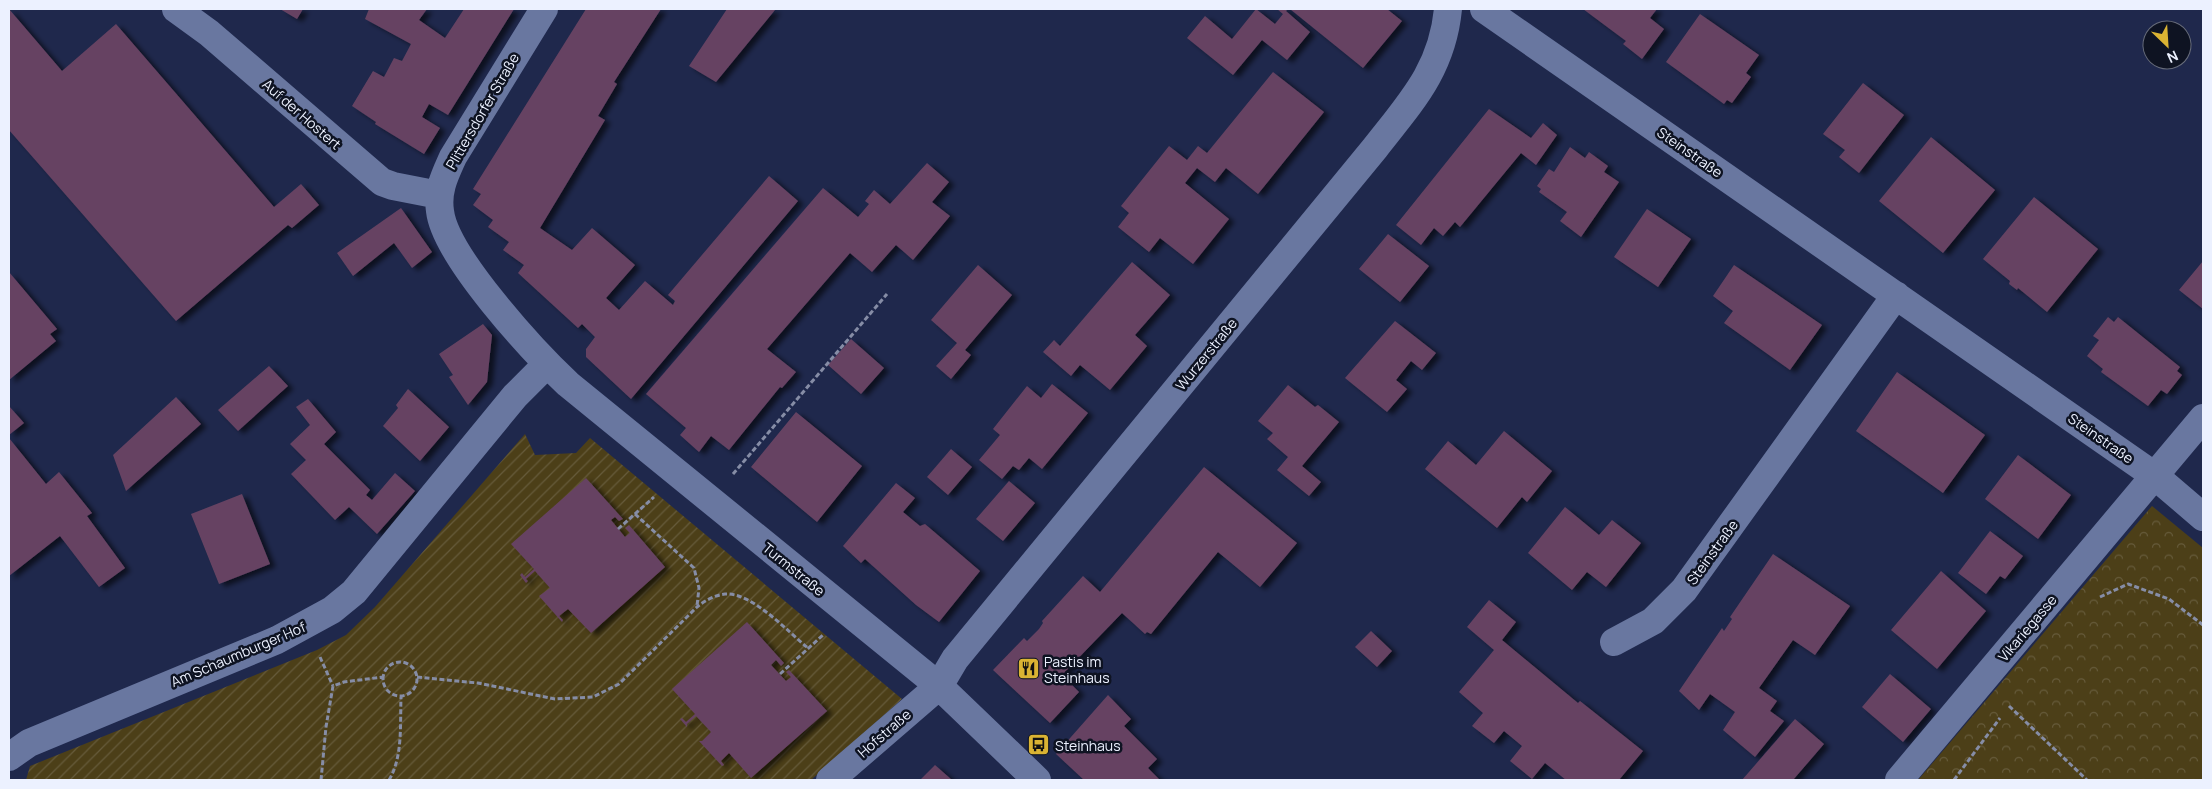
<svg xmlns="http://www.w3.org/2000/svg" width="2212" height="789" font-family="Manrope,sans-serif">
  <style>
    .park { fill: url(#park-crowns) }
    .garden { fill: url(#garden-furrows) }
    .building { fill: #664362; filter: url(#shadow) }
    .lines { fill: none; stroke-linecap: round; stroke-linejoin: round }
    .path { stroke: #868da6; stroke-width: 3; stroke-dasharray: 5 2.5; stroke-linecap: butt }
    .minor { stroke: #6977a0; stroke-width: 28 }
    .labels { text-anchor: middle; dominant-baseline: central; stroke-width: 5; stroke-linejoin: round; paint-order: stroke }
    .street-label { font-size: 14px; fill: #ecf1ff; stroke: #0e1322 }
    .poi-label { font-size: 14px; fill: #ecf1ff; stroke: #0e1322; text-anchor: start }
  </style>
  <defs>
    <pattern id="park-crowns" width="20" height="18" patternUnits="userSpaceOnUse" patternTransform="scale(1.25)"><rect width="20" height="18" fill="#4c3f18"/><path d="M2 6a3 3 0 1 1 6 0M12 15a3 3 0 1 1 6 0" fill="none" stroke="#665b3b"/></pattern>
    <pattern id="garden-furrows" width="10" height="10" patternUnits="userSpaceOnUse" patternTransform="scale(1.25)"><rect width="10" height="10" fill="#4c3f18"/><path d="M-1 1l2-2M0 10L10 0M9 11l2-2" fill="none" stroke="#665b3b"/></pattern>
    <filter id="shadow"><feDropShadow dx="5.5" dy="3" stdDeviation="2.5" flood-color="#0009"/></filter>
  </defs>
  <rect width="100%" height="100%" fill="#1f284c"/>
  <path class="park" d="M2152,506l51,42v232h-285z"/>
  <path class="garden" d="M525,434l10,21 41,-2 14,-15 312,261 -91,81h-785l4,-14 287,-116 29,-15 29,-28z"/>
  <path class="building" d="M9,9l53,62 54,-47 158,183 27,-23 18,21 -27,23 -4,-3 -112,96 -167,-191z
    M280,9h23l-6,10z
    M369,9h58l-8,11 26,18 19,-29h50l-66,106 -19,-11 -7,13 18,11 -16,26 -49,-30 1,-2 -24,-16 21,-35 11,6 10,-19 8,3 9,-17 -46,-25z
    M586,9h75l-47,73 3,2 -19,32 7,4 -65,108 32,22 20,-22 43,37 -29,33 13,12 26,-29 28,24 2,-4 -7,-6 101,-119 29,25 -167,198 -45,-42v-8l9,-12 -13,-13 -4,4 -60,-55 6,-8 -21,-15 6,-8 -21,-15 5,-7 -20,-15 8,-11 -8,-5z
    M727,9l48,1 -59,72 -27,-16z
    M1256,9l19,15 8,-10 -6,-5h11l-2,2 24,21 -23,28 -25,-20 -29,35 -46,-37 18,-22 27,23z
    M1290,9h97l15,12 -39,47z
    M1583,9h74l-7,9 14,11 -22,30 -19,-15 3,-3z
    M1700,14l59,41 -13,18 5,4 -19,26 -5,-3 -3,4 -58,-42z
    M1273,72l51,40 -66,82 -32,-26 -11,14 -18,-14 -12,15 44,36 -36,45 -33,-26 -11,14 -31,-25 11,-14 -8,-7 48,-60 18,14 11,-14 9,7z
    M1863,83l41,32 -45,58 -20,-16 6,-7 -22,-16z
    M1489,109l42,29 12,-15 14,12 -21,30 -15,-12 -61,74 -5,-5 -12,14 -9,-8 -13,17 -25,-20z
    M1931,137l64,53 -52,63 -64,-52z
    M1570,147l15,11 4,-6 19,14 -4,6 15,10 -38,55 -21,-16 7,-9 -28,-20 2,-3 -4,-3 12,-17 5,3z
    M927,163l22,19 -17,20 18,14 -37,44 -17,-15 -24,27 -22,-19 -83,96 29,23 -14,16 -2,-1 -51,63 -18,-14 -12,16 -19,-17 6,-7 -40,-34 177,-206 35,29 11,-13 -4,-3 9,-11 16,14z
    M2034,197l64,52 -51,63 -29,-24 -1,2 -8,-6 1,-3 -27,-22z
    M401,208l31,44 -20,16 -18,-25 -41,33 -16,-23z
    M1647,209l44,30 -33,48 -44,-30z
    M1388,234l41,32 -29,36 -41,-33z
    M2203,261v48l-24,-19z
    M1132,262l38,33 -35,40 12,11 -37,44 -30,-25 -9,11 -28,-24 11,-12 6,6z
    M978,265l34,30 -47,55 6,5 -20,24 -15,-13 21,-23 -26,-23z
    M1734,265l88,60 -32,45 -66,-47 9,-12 -20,-15z
    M9,272l48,57 -7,5 6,7 -47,39z
    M2108,317l6,5 4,-5 62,50 -3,4 5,4 -15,19 -6,-4 -13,16 -47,-34 2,-3 -16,-13 12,-16 -6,-4z
    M1395,321l41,32 -14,17 -11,-9 -15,19 11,9 -20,23 -42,-34z
    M483,324l9,11 -5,47 -19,23 -19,-28 4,-2 -14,-21z
    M851,339l33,29 -23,26 -33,-29z
    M269,366l19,20 -50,45 -20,-21z
    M1897,372l88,63 -42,58 -87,-62z
    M1052,384l36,29 -46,56 -13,-11 -10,12 -6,-4 -11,13 -23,-19 21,-25 -7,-6 34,-43 14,12z
    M1288,385l27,22 3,-2 21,17 -37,44 19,16 -12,14 -32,-26 11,-13 -21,-18 6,-6 -15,-12z
    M408,389l41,38 -29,34 -37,-35 15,-18 -2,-3z
    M176,397l25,27 -75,67 -13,-36z
    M308,399l28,33 -12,12 46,46 -4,5 6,5 23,-27 20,18 -38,43 -28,-27 -14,13 -44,-46 15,-14 -16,-16 20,-19 -14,-18z
    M9,406l15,17 -15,12z
    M796,412l66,54 -45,56 -66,-55z
    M1504,431l48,40 -25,31 -5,-5 -25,31 -72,-59 23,-28 28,24z
    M9,438l37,46 13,-12 33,41 -5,3 38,52 -26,19 -39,-51 -51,40z
    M951,449l21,18 -24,28 -21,-18z
    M2018,455l53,40 -33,44 -53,-40z
    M1204,467l93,76 -37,44 -42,-35 -67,82 -4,-2 -2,2 -23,-21 -60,62 17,17 -29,31 -57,-53 31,-32 3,3 12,-12 4,-6 -1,-2 41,-45 17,16z
    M586,478l37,41 -4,2 -4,-4 -4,3 14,17 5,-4 -5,-5 4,-3 36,42 -74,66 -23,-24 -9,7 4,4 -1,2 -23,-26 11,-8 -15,-17 -9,8 2,2 -2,2 -6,-8 2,-2 3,4 9,-8 -23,-25z
    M1009,481l26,22 -32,38 -27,-22z
    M896,483l19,15 -12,14 17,14 5,-2 55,47 -41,51 -23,-17 -51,-46 -4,4 -18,-17z
    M242,494l28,70 -51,20 -28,-70z
    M1565,507l34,28 13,-15 29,23 -35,44 -19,-15 -15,18 -44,-37z
    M1990,531l33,25 -18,23 -5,-3 -14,18 -28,-21z
    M1773,554l77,52 -35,49 -22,-15 -34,48 18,13 -7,10 14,10 -29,36 -32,-27 12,-18 -25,-18 -11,16 -20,-19 43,-63 2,3 8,-12 -2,-2z
    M1941,571l45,40 -49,58 -46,-39z
    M1489,600l27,22 -14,18 76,63 2,-2 63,50 -24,29h-53l-21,-17 -13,16 -22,-18 12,-15 -18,-15 -10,12 -22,-17 11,-13 -24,-21 35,-42 -27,-23z
    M747,622l37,41 -3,3 -5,-6 -5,5 15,16 5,-4 -5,-5 3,-2 38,41 -76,67 -22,-25 -8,8 3,4 -2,1 -23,-25h3l9,-9 -15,-16 -9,8v3l-7,-8 2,-1 4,4 9,-8 -23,-25z
    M1371,631l21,20 -15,16 -22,-20z
    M1890,674l41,35 -28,33 -41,-35z
    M1108,695l23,24 -7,7 33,33 -9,9 12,12h-76l-28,-26z
    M1795,719l29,25 -31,36h-51z
    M935,765l17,15h-32z"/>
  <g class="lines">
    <path class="path" d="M733,474l154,-180
      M635,514l59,54 5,20 -2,18
      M618,529l36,-32
      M2100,597l28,-13 41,15 34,26
      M320,657l13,29
      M383 679a17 17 0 1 1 34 0a17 17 0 1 1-34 0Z
      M780,674l43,-39
      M417,677l61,6 77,16 38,-2 26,-13 78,-77c7,-6 18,-12 28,-13 27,-2 63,38 83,54
      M2009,706l78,74
      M321,780l5,-53 7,-41 11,-4 39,-5
      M389,780c14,-23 11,-56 12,-83
      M1954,780l46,-62"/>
    <path class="minor" d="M176,9l33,24 173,149 11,4 46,9
      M544,9l-91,148c-8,18 -16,33 -13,54 5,45 94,141 128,173l371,302 98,94
      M1484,9l671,467 48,41
      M1614,642l39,-21 31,-31 212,-295
      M9,757l20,-14 248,-103 55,-30 22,-18 161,-196 32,-32
      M830,780l109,-94 16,-27 420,-511c36,-46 67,-78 73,-139
      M1899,780l304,-362"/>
  </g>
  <defs>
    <symbol id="restaurant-square" viewBox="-11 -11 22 22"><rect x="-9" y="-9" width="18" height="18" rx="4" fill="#dab333" stroke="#0e1322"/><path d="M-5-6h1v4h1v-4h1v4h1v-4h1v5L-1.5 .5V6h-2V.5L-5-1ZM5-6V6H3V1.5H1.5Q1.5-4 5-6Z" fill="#111"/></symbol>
    <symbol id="bus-square" viewBox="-11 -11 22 22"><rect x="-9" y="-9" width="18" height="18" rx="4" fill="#dab333" stroke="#0e1322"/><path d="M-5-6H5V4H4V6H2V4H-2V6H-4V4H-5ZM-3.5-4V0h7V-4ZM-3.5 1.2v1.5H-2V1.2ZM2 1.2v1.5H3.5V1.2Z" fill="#111"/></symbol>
  </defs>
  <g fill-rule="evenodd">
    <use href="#restaurant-square" x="1016" y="656" width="25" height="25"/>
    <use href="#bus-square" x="1026" y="732" width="25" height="25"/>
  </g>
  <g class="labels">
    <g class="street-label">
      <text transform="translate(482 111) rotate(-60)">Plittersdorfer Straße</text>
      <text transform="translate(302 114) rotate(41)">Auf der Hostert</text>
      <text transform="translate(1690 152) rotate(35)">Steinstraße</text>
      <text transform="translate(1206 354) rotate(-51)">Wurzerstraße</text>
      <text transform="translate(2101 438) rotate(35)">Steinstraße</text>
      <text transform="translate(1712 552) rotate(-54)">Steinstraße</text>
      <text transform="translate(794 569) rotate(39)">Turmstraße</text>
      <text transform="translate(2027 628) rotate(-50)">Vikariegasse</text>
      <text transform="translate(238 654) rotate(-23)">Am Schaumburger Hof</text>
      <text transform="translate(884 733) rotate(-41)">Hofstraße</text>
    </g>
    <g class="poi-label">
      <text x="1044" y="661">Pastis im<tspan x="1044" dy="16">Steinhaus</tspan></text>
      <text x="1055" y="745">Steinhaus</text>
    </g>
  </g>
  <rect width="2212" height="789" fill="none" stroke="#ecf1ff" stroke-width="20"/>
  <g transform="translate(2167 45) rotate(155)"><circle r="24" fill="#0e1322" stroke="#676c7a"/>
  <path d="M0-4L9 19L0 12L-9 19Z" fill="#dab333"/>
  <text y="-8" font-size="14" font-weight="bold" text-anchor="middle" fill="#ecf1ff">N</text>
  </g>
</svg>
